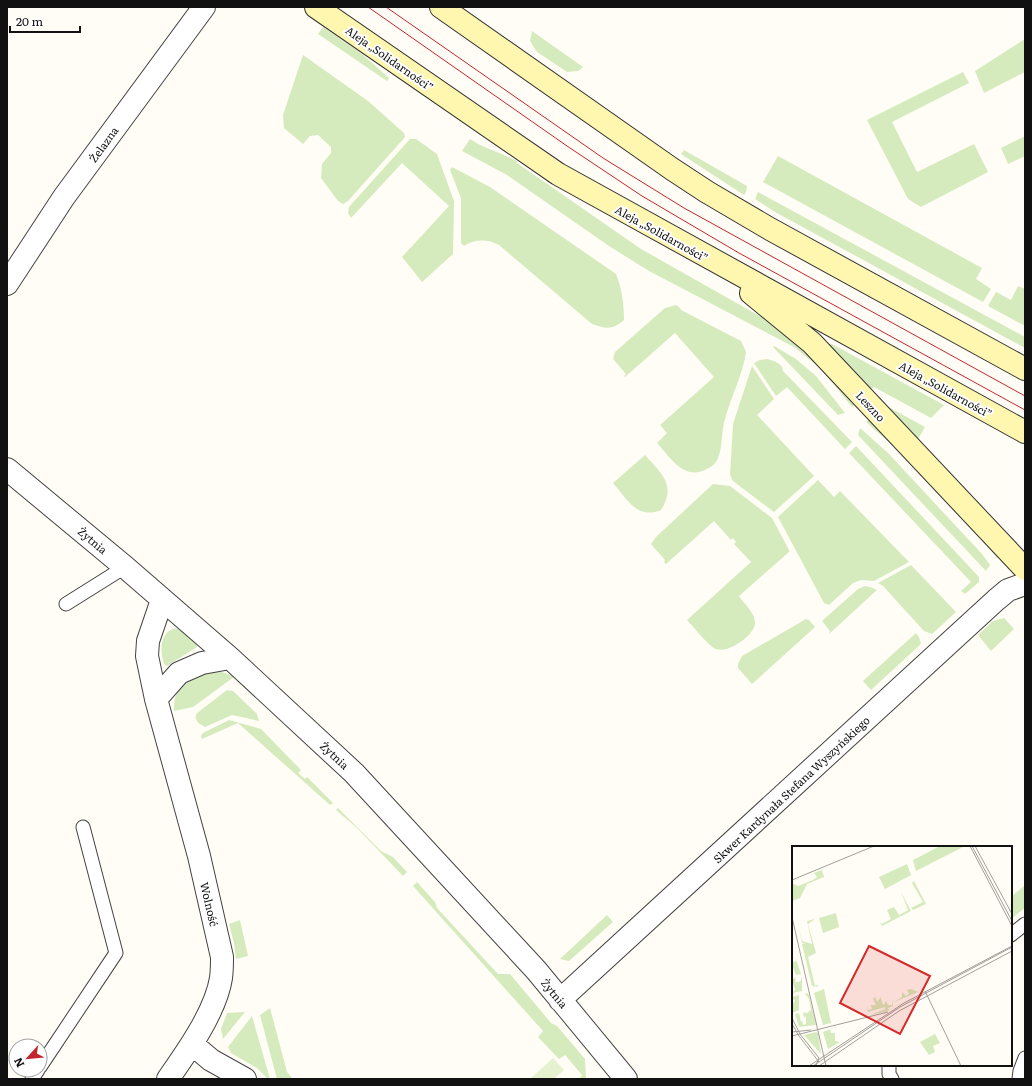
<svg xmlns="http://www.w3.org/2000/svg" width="1032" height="1086" font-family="Literata,serif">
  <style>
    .grass { fill: #d5ebbd }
    .pitch { fill: #e6f2cf }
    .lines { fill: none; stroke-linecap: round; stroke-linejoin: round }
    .service-casing { stroke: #444; stroke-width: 15 }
    .minor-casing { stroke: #444; stroke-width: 24 }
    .secondary-casing { stroke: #333; stroke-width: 24 }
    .service { stroke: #fff; stroke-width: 13 }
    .minor { stroke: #fff; stroke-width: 22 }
    .secondary { stroke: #fff6b0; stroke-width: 22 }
    .tram { stroke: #c4262e; stroke-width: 1 }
    .labels { text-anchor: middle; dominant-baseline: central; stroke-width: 4; stroke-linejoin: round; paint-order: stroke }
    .street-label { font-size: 11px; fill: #111; stroke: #fff }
    .inset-road { fill: none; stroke: #a09f9a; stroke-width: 1 }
    .view { fill: #d62828; fill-opacity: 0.15; stroke: #d62828; stroke-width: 2 }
    .inset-edge { fill: none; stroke: #111; stroke-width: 2 }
  </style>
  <rect width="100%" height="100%" fill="#fffdf5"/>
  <path class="grass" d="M323,27l39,27 27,24 -2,3 -69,-47z
    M532,31l51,36 -5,4 -11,1 -30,-20 -7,-11z
    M1025,39v33l-41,21 -9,-22z
    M303,55l65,46 36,32 1,4 -57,64 -5,3 -5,-3 -17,-23 1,-14 9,-11v-6l-13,-12 -8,1 -7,8 -19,-16 -1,-13z
    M963,72l6,11 -77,39 25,50 57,-28 14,28 -67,35 -13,-8 -41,-79z
    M1025,136v20l-17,8 -7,-16z
    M410,139h6l21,15 17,47 -1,53 -31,28 -20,-25 47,-51 -47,-43 -51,55 -3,-5 1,-6z
    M470,139c15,10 32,14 47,22v2l124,86 145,82 71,71 -5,5 -30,-37 -28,-23 -145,-76 -40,-25 -102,-71 -45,-24z
    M684,150l63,36 -1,6 -2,3 -63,-41z
    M778,156l204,112 -6,11 15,10 -8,13 -220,-120z
    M452,167l38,20 126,87c6,15 8,30 8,46 -12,10 -17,9 -32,4l-93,-79c-12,-6 -24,-6 -35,1l-3,-3v-45l-11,-28z
    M758,192l267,145v11l-250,-136 -20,-13z
    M1018,286l7,3v37l-37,-20 8,-14 15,8z
    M676,305l4,3 1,2 60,31 5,11c-3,22 -15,45 -21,67 -4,12 -2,27 -7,39 -2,6 -7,9 -13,12 -22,10 -35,-13 -48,-27l10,-10 -7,-8 54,-48 -39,-44 -50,44 -1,-1 2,-2 -13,-15 2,-7 50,-44z
    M828,344h4l112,61 -13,13 -57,-31 -5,4z
    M774,346l22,13 20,17 29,37 -7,2 -65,-68z
    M767,359c6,2 16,4 16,12l69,71 -7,7 -58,-62 -11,9 -22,-33 6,-3z
    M752,366l22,33 -17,16 57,61 -40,36 -41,-31 -3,-6 3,-51z
    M885,405l40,22 -8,14z
    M873,416l128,137 -4,5 -9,-11 -94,-100 -28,-25z
    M860,428l28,25 94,101 8,11 -4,6 -128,-136z
    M856,446l123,131v5l-14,12 -4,-3 10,-9 -122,-129z
    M645,455c16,18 32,30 16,55 -24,10 -34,-11 -48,-27z
    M818,480l16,17 6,-6 69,71 -35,19 -13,-1 -8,3 -24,22 -5,-2 -46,-86z
    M713,484l17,2 42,32 17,32v2l-50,44c5,8 15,15 16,26 1,13 -28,32 -39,27 -7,-2 -23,-23 -29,-29l64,-58 -17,-18 2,-2 -3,-4 -2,2 -17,-19 -48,43 -2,-2 1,-2 -14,-16 5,-7z
    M911,565l45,47 -24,22 -8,-3 -41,-45 -5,-3z
    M865,586l5,1 7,3 -48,44 1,-3 -8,-10 36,-32z
    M1004,618l10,11 -23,22 -13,-16 15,-14z
    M806,619l3,1 6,7 -63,57 -14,-16v-4l4,-8z
    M175,628l6,2 16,15v2l-30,19 -3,-2c-4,-13 -5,-31 11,-36z
    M916,633l3,4 2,7 -50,46 -8,-9z
    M214,670l11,3 9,4 -41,30 -19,4c-1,-10 3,-25 13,-31 7,-5 18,-7 27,-10z
    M227,690l6,1 24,23 2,7 -27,-6 -27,12c-6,-3 -12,-7 -8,-14z
    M229,720l32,9 40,41 -3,3 7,6 2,-2 26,26 -3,2 -92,-82 -36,16 -1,-3 2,-3z
    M338,808l43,43 12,6 14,15 -4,4 -46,-48 -21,-18z
    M417,882l18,20 2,6 61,66h12l41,49 6,3 28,33 1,20h-7l3,-4 -17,-20 -6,4 -21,-22 5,-6 -130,-145z
    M1025,885v23l-14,11v-22z
    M607,915l6,7 -44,39 -9,-2z
    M240,920l8,36 -12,3 -2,-16 -5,-19z
    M270,1008l17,64 6,7h-16l-17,-64z
    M245,1012l-22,27 -2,-10 6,-16z
    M252,1016l18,63h-2l-11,-11 -26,-15 -3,-6z"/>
  <path class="pitch" d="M553,1058l11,12 -10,9h-24z"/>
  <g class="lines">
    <defs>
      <path id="service" d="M66,604l59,-37
        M1011,935l14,-11
        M889,1065v9l3,5
        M40,1067l76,-114 -33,-126
        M32,1079l6,-9
        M1019,1079l1,-8 5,-13"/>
      <path id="minor" d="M7,284l57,-87 140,-190
        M7,469l118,98 105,91 124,115 182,197 90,109
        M162,600l-14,41 -1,15 9,43 43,157 23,101c0,7 0,14 -1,21 -5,33 -34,74 -53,101
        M156,699l23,-26 23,-10 28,-5
        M560,1000l436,-400 12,-10 17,-6
        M192,1044l19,16 34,19"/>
      <path id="secondary" d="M316,7l242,167 467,258
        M441,7l231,162 35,23 63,37 255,140
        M751,293l61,50 213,226"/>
    </defs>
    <use href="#service" class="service-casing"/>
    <use href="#minor" class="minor-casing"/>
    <use href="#secondary" class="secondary-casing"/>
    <use href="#service" class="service"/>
    <use href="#minor" class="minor"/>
    <use href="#secondary" class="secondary"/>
    <path class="tram" d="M368,7l199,139 75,50 97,57 286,157
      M386,7l217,151 81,50 341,188"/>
  </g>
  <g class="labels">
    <g class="street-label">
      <text transform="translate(390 58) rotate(35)">Aleja „Solidarności”</text>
      <text transform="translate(103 144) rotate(-54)">Żelazna</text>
      <text transform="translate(662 233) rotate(29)">Aleja „Solidarności”</text>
      <text transform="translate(946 389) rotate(29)">Aleja „Solidarności”</text>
      <text transform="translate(871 406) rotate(47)">Leszno</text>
      <text transform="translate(93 540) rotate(40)">Żytnia</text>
      <text transform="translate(335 755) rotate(43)">Żytnia</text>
      <text transform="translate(791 789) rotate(-43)">Skwer Kardynała Stefana Wyszyńskiego</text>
      <text transform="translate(210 904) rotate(77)">Wolność</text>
      <text transform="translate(555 993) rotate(50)">Żytnia</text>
    </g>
  </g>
  <g transform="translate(792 846)">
    <rect width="220" height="220" fill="#fffdf5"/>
    <path d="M30,24l2,7 -17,7 -7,14 -8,3v-18l6,3 15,-6 4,-3 -3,-4zM122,35l12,23 -13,6 -2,-2 12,-6 -11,-19zM109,46l10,19 -29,15 -3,-4 3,2 9,-5 -4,-9 7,-3 5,8 9,-5zM44,67l3,14 -16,6 -4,-15zM23,73l-7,5 8,29 -8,4 7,29 4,-1 -2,2 -5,-1 -10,-42h4l-4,-1 -4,-18 4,16 10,3 -5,-23zM3,110l6,18 -5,1 -4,-10v-7l1,4 4,-1zM10,130v15l-10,2 3,-3 -3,-11 4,-1 -1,4h3l3,-1zM32,143l7,34 -8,2 -9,-32zM119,143l7,3 -24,10 8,-5v-5l4,4 3,-2 -2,-4zM15,147l2,2 7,30 -17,2 -4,-13 4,-1 2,9 1,-2 1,5 3,-1v-8l-2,2 -1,-5 3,-1v2l5,-4 -2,-11 -4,-5zM7,149v15l-7,3v-9l3,-3 -2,-2 -1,4v-6zM83,151l2,5 4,-5 1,6 2,2 2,-4 2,4h4v-5l1,6 -5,2 1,2 19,-11 -20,12 -18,4 15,-6v-2l-17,5 -2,-7 2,5 4,-1 -1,-4h5l-3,-6zM44,181l-6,3 1,3h4v8l5,1 -12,7 -5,-17z" fill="#d5ebbd"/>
    <path d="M148,0h25l-49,25 -3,-11zM115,18l4,11 -26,14 -6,-12zM24,186l2,1 3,21 -17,-19zM143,188l5,9 -7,3 2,6 -6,3 -9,-13z" fill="#d5ebbd"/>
    <path class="inset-road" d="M178,0l42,80M180,0l40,75M183,0l37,68M0,34l82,-34M0,71l34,149M133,145l36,75M0,172l8,16 19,24 -3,7M0,178l7,12 20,26M0,186l19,-2M0,190l96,-24M17,220l95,-63 108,-57M21,220l87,-59 112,-60M27,220l80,-55 113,-60"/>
    <path class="view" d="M77,100l61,30 -30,58 -60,-31z"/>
    <rect width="220" height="220" class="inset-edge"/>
  </g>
  <rect width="1032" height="1086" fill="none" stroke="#111111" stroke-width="16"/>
  <g transform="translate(28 1058) rotate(243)"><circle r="19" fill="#ffffff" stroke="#a0a0a0"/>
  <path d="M0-3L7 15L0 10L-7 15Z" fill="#c4262e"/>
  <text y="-6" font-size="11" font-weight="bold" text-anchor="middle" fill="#111111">N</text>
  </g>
  <path d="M10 26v6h70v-6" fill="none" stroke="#111111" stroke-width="2"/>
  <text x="16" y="26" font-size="12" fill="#111111" stroke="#ffffff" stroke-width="3" paint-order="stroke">20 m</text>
</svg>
